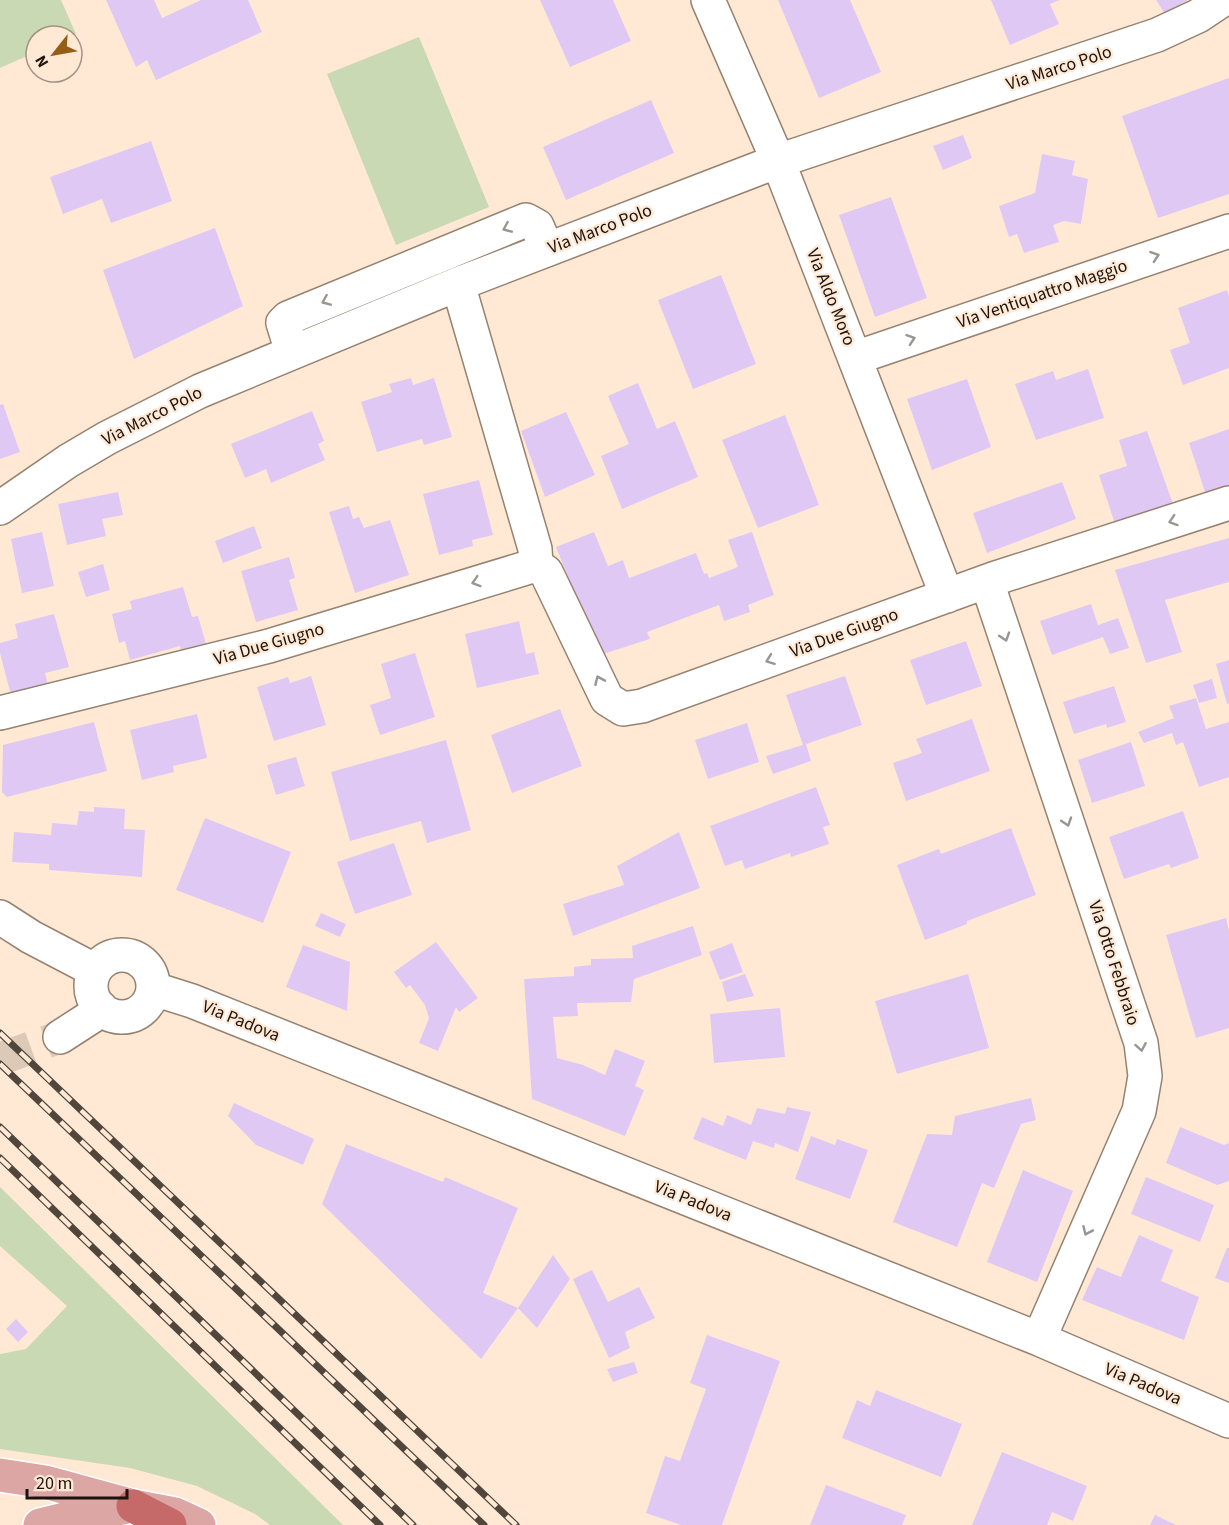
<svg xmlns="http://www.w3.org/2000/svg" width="1229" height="1525" font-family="'Source Sans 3',sans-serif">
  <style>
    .green { fill: #c8d9b3 }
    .building { fill: #e0c8f5 }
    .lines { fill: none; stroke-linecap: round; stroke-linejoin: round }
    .minor-tunnel { stroke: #ddc9b7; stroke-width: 33; stroke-dasharray: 33 16; stroke-linecap: butt }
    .minor-casing { stroke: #968270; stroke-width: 36 }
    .major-casing { stroke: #fff; stroke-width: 36 }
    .highway-casing { stroke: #fff; stroke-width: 36 }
    .minor { stroke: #fff; stroke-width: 33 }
    .major { stroke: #dca6a4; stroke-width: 33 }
    .highway { stroke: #c56a68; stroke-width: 33 }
    .rail-casing { stroke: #51463c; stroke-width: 7 }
    .rail { stroke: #ffe9d5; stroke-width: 4.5; stroke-dasharray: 14; stroke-linecap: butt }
    .oneway { stroke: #989592 }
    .labels { text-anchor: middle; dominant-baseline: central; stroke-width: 4.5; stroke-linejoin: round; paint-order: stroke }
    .street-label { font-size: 18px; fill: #1b130c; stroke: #ffe9d5 }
  </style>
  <rect width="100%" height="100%" fill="#ffe9d5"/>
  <path class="green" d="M0,0h61l15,34 -5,2h-35v16l-36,16z
    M419,37l70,170 -93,38 -69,-171z
    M0,1187l343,338h-73l-15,-11 -58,-28 -67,-18 -130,-19v-95l26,-5 41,-43 -67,-60z"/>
  <path class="building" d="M106,0h48l8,18 39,-18h47l14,32 -106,48 -9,-20 -11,7z
    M540,0h73l18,41 -61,26z
    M778,0h72l31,72 -62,26z
    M991,0h69l-10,4 9,20 -49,21z
    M1156,0h32l-7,4 4,6 -16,10z
    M1229,78v116l-71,24 -36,-102z
    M651,100l23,53 -108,47 -23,-53z
    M963,135l9,23 -29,12 -10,-24z
    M151,141l21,60 -61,22 -9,-24 -39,15 -13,-37z
    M1042,154l33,7 -3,14 16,4 -7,45 -17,-3 -11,4 6,17 -35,11 -7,-19 -8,3 -10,-31 36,-13z
    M891,197l36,101 -52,19 -36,-102z
    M215,228l28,78 -109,53 -31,-89z
    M721,275l35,89 -63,25 -35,-89z
    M1227,290l2,6v72l-46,17 -13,-35 20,-7 -12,-35z
    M1088,369l16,49 -68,22 -21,-56 38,-13 3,9z
    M411,378l2,7 21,-7 18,59 -28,8 -2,-6 -45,13 -16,-50 31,-10 -3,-8z
    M967,379l24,68 -59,23 -25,-71z
    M638,383l19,46 18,-8 23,56 -76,32 -21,-53 28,-12 -21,-48z
    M3,404l17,48 -20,7v-54z
    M312,411l12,30 -6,3 7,16 -54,23 -5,-14 -21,9 -14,-34z
    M566,412l29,63 -50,22 -24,-66z
    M785,415l34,90 -61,23 -36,-88z
    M1229,429v58l-23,8 -17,-52z
    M1147,431l26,73 -58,20 -16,-49 28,-9 -8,-26z
    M479,480l14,55 -21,5 1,6 -34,9 -16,-61z
    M1062,482l14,37 -89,34 -14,-40z
    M118,492l5,23 -21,4 4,17 -39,9 -9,-41z
    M349,506l4,13 6,-2 5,11 26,-8 19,55 -54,18 -26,-81z
    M254,526l8,22 -39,15 -8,-22z
    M42,532l12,54 -32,7 -11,-54z
    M594,532l14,34 15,-6 6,18 67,-25 8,21 3,-1 2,5 29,-11 -10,-27 24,-8 22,63 -26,10 2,7 -26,9 -5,-16 -72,27 3,7 -50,16 -44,-108z
    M1229,538v44l-64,18 17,52 -36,11 -31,-93z
    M289,557l6,21 -6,2 9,30 -42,12 -15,-51z
    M103,564l7,26 -24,7 -8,-25z
    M183,587l9,30 6,-1 8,28 -25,6 -1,-4 -50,14 -5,-19 -6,2 -7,-29 20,-5 -2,-8z
    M1091,604l7,21 20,-7 11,30 -19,6 -7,-17 -51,18 -12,-34z
    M54,614l15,53 -24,6 3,12 -37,10 -11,-42v-10l18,-5 -3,-14z
    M519,621l7,33 8,-2 5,22 -62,14 -12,-54z
    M966,641l16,45 -56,19 -16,-45z
    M415,653l20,64 -55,18 -10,-30 21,-7 -10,-34z
    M1229,660v43l-2,1 -11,-40z
    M311,676l15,49 -52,16 -17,-54 31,-10 2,6z
    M845,676l17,49 -56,19 5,17 -38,13 -7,-18 37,-11 -17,-50z
    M1212,679l5,19 -18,5 -6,-18z
    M1114,686l12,36 -19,6 -1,-4 -32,10 -11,-32z
    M1196,698l10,31 23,-7v55l-30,10 -16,-45 -7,3 -4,-12 -28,10 -6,-11 36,-14 -5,-12z
    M560,709l22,57 -70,27 -21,-58z
    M197,714l10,44 -34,8 1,6 -32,8 -12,-50z
    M972,719l18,52 -84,30 -13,-38 29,-10 -6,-14z
    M94,722l13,49 -100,26 -5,-5 1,-47z
    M747,723l12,39 -51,17 -13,-39z
    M446,740l25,90 -44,13 -6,-22 -71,20 -19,-69z
    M1131,742l14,44 -53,17 -14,-43z
    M296,757l9,29 -29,9 -9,-30z
    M816,787l14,38 -7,2 6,17 -38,13 -1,-4 -45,16 -3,-9 -17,6 -15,-40z
    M94,807l31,2 -1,20 21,1 -3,47 -93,-7v-6l-37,-2 2,-30 37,3 1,-12 25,2 2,-14 15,1z
    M1183,811l16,47 -28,10 -2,-4 -45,15 -15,-42z
    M205,818l86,34 -28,71 -87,-33z
    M1011,828l25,67 -69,26v3l-42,16 -28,-75 42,-16 2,5z
    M679,832l21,56 -127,48 -10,-32 61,-19 -7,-19z
    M394,843l18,52 -57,19 -18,-52z
    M321,913l25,11 -6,13 -25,-11z
    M1226,918l3,13v97l-33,10 -30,-103z
    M693,926l9,29 -68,24 -3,23 -54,1 1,13 -25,1 4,41 26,7 22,10 10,-26 30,12 -10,25 9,4 -19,46 -93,-37 -8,-120 50,-3v-9l17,-2v-6l42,-1 -1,-12z
    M436,942l42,56 -19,14 -3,-5 -18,44 -19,-8 10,-25 -4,-13 -15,-20 -4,3 -12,-16z
    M732,943l11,29 -23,8 -11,-28z
    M303,945l47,17 -3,49 -61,-24z
    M745,974l9,22 -27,6 -5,-20z
    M968,974l21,74 -92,26 -22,-73z
    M780,1008l5,49 -71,6 -4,-49z
    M1031,1098l5,22 -15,4 -27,64 -12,-5 -25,64 -64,-25 34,-88 25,1 3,-19z
    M234,1103l80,36 -11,26 -47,-20 -28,-29z
    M787,1107l24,5 -13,40 -23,-9 -1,5 -21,-7 -7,19 -53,-21 9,-22 21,9 4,-11 24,10 6,-17 28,6z
    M1180,1127l44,18 5,-2v38l-12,4 -51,-22z
    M811,1136l24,9 2,-6 31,11 -18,49 -55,-20z
    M346,1144l97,38 2,-5 73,31 -35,85 35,15 -37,51 -159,-155z
    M1023,1170l50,21 -36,91 -50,-20z
    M1146,1177l68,28 -14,37 -69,-28z
    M1139,1235l34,15 -12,31 38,16 -15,43 -102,-40 15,-33 24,10z
    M1227,1248h2v35l-14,-5z
    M553,1255l17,24 -33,49 -19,-20z
    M592,1270l16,32 31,-15 16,31 -30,14 5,16 -21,10 -36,-79z
    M16,1319l12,13 -10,10 -12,-13z
    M707,1335l73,26 -58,164h-41l-35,-12 19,-57 15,5 26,-72 -16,-6z
    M634,1362l4,11 -25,9 -6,-13z
    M876,1390l86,34 -21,53 -99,-39 15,-38 13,6z
    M1002,1452l85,34 -14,35 -21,-9 -5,13h-75z
    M826,1485l80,30 -4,10h-92z
    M1155,1515l21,10h-26z"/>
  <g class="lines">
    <path class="minor-tunnel" d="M0,1059l60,-22"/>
    <defs>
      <path id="minor" d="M708,0l70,161 169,435
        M458,284l77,265 1,16
        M292,352l-9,-29 5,-5 238,-98 11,6 10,23
        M855,358l374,-127
        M0,508l68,-47 39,-23 93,-47 258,-107 320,-123 379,-126 41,-19 24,-16
        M987,582l154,461 4,33 -6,35 -100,228
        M0,713l269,-67 267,-81 10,7 61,127 16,10 19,-3 351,-127 236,-76
        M0,917l31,20 63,33
        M91 986a31 31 0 1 1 62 0a31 31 0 1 1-62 0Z
        M154,989l38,12 847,338 190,82
        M60,1037l31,-20 10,-9"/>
      <path id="major" d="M0,1475l45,7 88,24 42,8 24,11
        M40,1525l45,-11 38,-6"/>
      <path id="highway" d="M133,1506l37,19"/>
    </defs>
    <use href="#minor" class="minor-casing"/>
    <use href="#major" class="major-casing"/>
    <use href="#highway" class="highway-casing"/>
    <use href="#minor" class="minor"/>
    <use href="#major" class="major"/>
    <use href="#highway" class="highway"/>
    <defs>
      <path id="rail" d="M0,1033l516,492
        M0,1064l484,461
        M0,1127l413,398
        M0,1158l380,367"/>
    </defs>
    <use href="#rail" class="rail-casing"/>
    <use href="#rail" class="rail"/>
  </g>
  <defs><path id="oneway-chevron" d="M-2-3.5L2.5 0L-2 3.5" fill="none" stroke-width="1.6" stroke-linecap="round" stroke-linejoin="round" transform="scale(1.5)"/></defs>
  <g class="oneway">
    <use href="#oneway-chevron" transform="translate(507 228) rotate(157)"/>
    <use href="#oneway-chevron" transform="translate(1155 256) rotate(-19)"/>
    <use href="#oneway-chevron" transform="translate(326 301) rotate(157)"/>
    <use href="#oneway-chevron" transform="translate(911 339) rotate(-19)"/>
    <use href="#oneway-chevron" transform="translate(1173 521) rotate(162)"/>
    <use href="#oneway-chevron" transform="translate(476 582) rotate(163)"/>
    <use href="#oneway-chevron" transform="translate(1005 637) rotate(72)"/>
    <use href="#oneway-chevron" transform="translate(770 660) rotate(160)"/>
    <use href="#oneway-chevron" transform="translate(599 680) rotate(-114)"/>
    <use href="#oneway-chevron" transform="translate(1067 822) rotate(72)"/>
    <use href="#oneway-chevron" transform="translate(1141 1047) rotate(80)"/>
    <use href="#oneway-chevron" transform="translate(1087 1231) rotate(114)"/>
  </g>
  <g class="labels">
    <g class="street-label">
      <text transform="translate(1059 68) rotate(-18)">Via Marco Polo</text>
      <text transform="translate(600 229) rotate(-21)">Via Marco Polo</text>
      <text transform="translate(1042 294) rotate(-19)">Via Ventiquattro Maggio</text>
      <text transform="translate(831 297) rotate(68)">Via Aldo Moro</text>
      <text transform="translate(152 416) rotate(-27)">Via Marco Polo</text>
      <text transform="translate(844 633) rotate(-20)">Via Due Giugno</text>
      <text transform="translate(269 644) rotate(-16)">Via Due Giugno</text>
      <text transform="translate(1114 963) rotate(72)">Via Otto Febbraio</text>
      <text transform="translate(241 1021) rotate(22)">Via Padova</text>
      <text transform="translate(693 1201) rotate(22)">Via Padova</text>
      <text transform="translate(1143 1384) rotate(23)">Via Padova</text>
    </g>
  </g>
  <g transform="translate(54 54) rotate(239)"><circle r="28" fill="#ffe9d5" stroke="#a49385" stroke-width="1.5"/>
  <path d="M0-4.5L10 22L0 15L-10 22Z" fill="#945e16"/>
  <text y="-9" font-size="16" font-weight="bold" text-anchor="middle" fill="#1b130c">N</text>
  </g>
  <path d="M27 1489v9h100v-9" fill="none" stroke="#1b130c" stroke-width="3"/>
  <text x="36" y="1489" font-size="18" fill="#1b130c" stroke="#ffe9d5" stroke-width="4.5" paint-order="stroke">20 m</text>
</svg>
